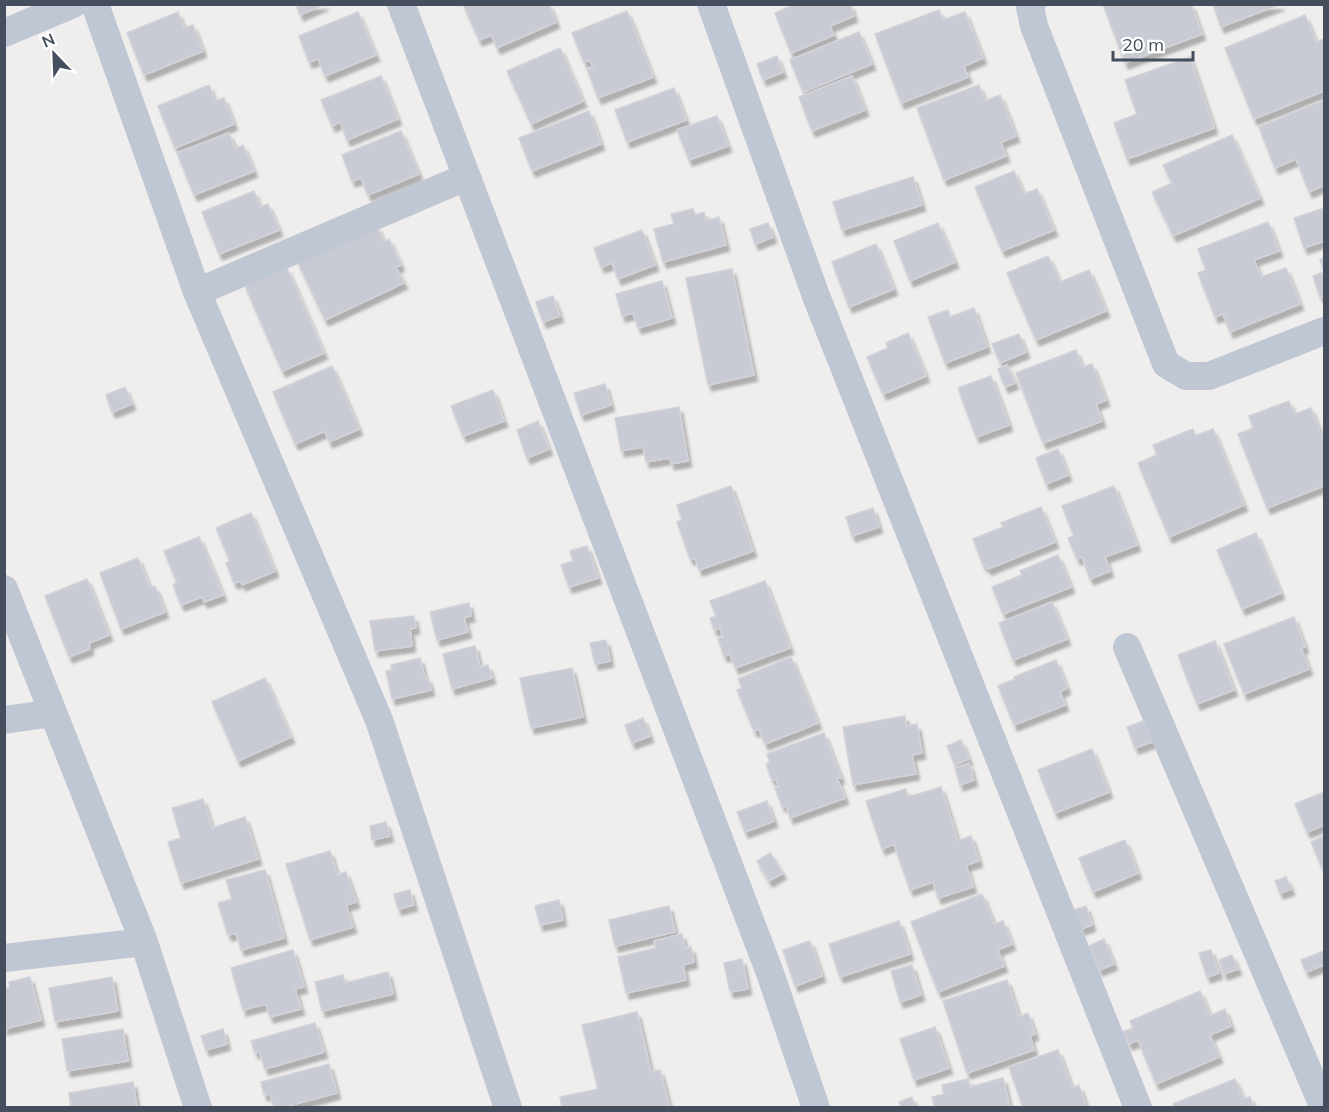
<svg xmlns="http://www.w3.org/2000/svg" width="1329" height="1112" font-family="Mulish,sans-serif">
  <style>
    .building { fill: #c9cbd4; stroke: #d1d2d9; stroke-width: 1.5; filter: url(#shadow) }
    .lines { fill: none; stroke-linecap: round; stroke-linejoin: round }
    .minor { stroke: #c0c7d4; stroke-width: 28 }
  </style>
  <defs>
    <filter id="shadow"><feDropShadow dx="3.5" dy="6" stdDeviation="1.5" flood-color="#0004"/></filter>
  </defs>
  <rect width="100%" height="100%" fill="#f0eded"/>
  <path class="building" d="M296,4h29l-25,11z
    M463,4h86l7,18 -59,26 -6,-13 -12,5z
    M796,4h54l4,12 -24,10 4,9 -43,18 -16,-40z
    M1103,4h88l11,30 -77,29z
    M1213,4h68l-60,23z
    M939,10l4,10 22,-8 18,46 -19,8 4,11 -67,26 -26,-69z
    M627,11l26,66 -55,21 -11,-29 6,-2 -3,-7 -6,2 -12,-29z
    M178,12l6,16 9,-3 10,26 -59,24 -17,-42z
    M358,12l18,43 -51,21 -7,-17 -9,3 -10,-26z
    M1305,15l11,27 8,-3v52l-70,28 -29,-71z
    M859,32l13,32 -69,28 -13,-32z
    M560,48l23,53 -52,23 -24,-53z
    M777,56l6,16 -20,8 -6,-16z
    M1190,57l24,71 -87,31 -13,-36 23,-9 -12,-34z
    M381,76l17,43 -51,21 -7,-18 -8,4 -11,-26z
    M852,76l13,34 -53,21 -13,-34z
    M209,85l6,16 9,-3 10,26 -59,24 -17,-42z
    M979,85l6,16 15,-6 16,41 -15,6 5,14 -62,24 -27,-72z
    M674,88l12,32 -59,22 -12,-32z
    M1324,100v85l-15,7 -13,-33 -21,9 -16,-41z
    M589,111l12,33 -69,27 -13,-33z
    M717,116l11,30 -39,14 -12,-30z
    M401,131l18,43 -51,21 -7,-17 -9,3 -10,-26z
    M229,133l6,16 8,-4 11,26 -60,24 -17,-42z
    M1232,135l28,63 -87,38 -21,-44 20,-9 -9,-18z
    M1014,171l10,23 13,-5 17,41 -52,21 -27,-64z
    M913,177l9,28 -80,25 -9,-28z
    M254,191l6,16 8,-3 11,26 -60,24 -17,-42z
    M1324,208v33l-20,7 -10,-30z
    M693,209l2,6 9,-3 2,9 13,-4 7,28 -63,17 -9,-33 20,-5 -3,-10z
    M1268,222l11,29 -25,9 7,17 25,-9 14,36 -70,28 -7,-18 -8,3 -17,-44 8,-3 -8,-21z
    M768,223l5,14 -18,7 -5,-15z
    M938,223l17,39 -45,19 -16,-40z
    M377,226l7,16 5,-3 12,26 -5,2 8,16 -79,37 -27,-57z
    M642,230l13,35 -37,14 -6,-16 -11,4 -7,-19z
    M876,244l18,45 -45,18 -17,-45z
    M1048,256l12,26 29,-12 17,41 -70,29 -29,-67z
    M1324,258v38l-4,1 -7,-21 11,-4 -4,-12z
    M287,268l37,85 -42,18 -37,-85z
    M732,269l22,106 -46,10 -22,-107z
    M662,281l10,37 -34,10 -5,-15 -11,3 -6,-22z
    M553,296l7,20 -17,6 -7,-20z
    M974,308l13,39 -42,16 -17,-46 20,-7 2,7z
    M908,333l18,43 -43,18 -16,-37 21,-9 -2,-5z
    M1019,334l7,18 -26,11 -8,-19z
    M1076,350l6,17 10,-3 14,36 -10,4 6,17 -59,22 -27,-70z
    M1007,365l8,18 -10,4 -7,-18z
    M332,366l27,63 -30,13 -4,-11 -30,13 -22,-52z
    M991,376l18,49 -33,12 -18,-49z
    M605,384l6,21 -30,10 -7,-22z
    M125,387l7,17 -20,8 -6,-17z
    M493,390l11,31 -41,15 -12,-30z
    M1289,401l5,13 17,-6 13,35v43l-57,22 -29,-74 15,-6 -4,-12z
    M679,407l9,54 -17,3 -1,-6 -24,4 -3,-15 -22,4 -6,-33z
    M538,421l11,28 -22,9 -10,-28z
    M1193,429l2,7 18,-7 31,76 -75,32 -31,-74 19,-8 -4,-10z
    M1058,449l10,26 -22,9 -10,-26z
    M731,486l22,65 -54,19 -4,-12 -5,1 -13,-37 5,-2 -5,-15z
    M1114,486l23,59 -32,12 5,14 -20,8 -8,-22 -5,2 -9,-21 6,-2 -12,-30z
    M1041,507l14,35 -67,27 -3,-5 -2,1 -10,-26 30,-12 -2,-4z
    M873,508l6,19 -27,9 -6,-19z
    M251,513l24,58 -33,14 -1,-4 -7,2 -8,-20 4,-2 -14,-33z
    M1256,533l25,60 -39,16 -25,-59z
    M199,537l24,58 -19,7 -2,-5 -21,8 -8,-20 4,-2 -13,-32z
    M587,546l11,32 -29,9 -8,-22 12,-4 -3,-10z
    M1058,555l13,32 -68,27 -11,-27 30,-12 -2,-4z
    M138,558l12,30 5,-2 10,26 -44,17 -21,-56z
    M87,579l22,56 -20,8 1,6 -21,8 -24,-61z
    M765,581l25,67 -55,20 -5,-14 -6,2 -6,-17 5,-2 -3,-9 -6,2 -4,-12 6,-2 -6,-15z
    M1052,602l15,37 -54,21 -14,-37z
    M469,603l2,13 -7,1 4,15 -31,8 -7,-28z
    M414,616l2,12 -6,1 2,17 -37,5 -5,-30z
    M1294,617l11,30 -4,1 8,21 -65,25 -20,-50z
    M606,640l4,21 -15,3 -5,-21z
    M1215,641l19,49 -37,14 -19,-49z
    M475,646l5,21 8,-2 4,13 -40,11 -9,-35z
    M791,657l27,66 -53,21 -6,-15 -5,2 -17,-41 5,-2 -4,-9z
    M420,658l5,21 3,-1 3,12 -39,9 -6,-28 6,-1 -1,-5z
    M1056,660l11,28 -7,4 5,13 -51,20 -16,-39 17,-7 -1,-2z
    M572,668l11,49 -52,11 -11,-50z
    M265,678l26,59 -53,24 -26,-59z
    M905,716l1,10 11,-2 5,29 -10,2 4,19 -63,11 -10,-58z
    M643,718l7,18 -18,7 -7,-18z
    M1144,721l8,21 -17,6 -8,-21z
    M824,733l17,45h-4l8,20 -55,20 -4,-13 -4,1 -7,-18 4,-1 -3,-8 -4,1 -6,-16 4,-1 -3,-9z
    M961,740l8,19 -14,6 -8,-19z
    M1092,749l17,43 -54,21 -17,-43z
    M969,763l5,17 -14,5 -5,-17z
    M941,787l17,54 13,-5 8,25 -13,4 7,22 -35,11 -5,-16 -23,8 -16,-46 -12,5 -16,-48 40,-12 2,8z
    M1324,792v33l-17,7 -12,-28z
    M203,799l9,29 33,-11 13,42 -77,24 -13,-41 13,-4 -9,-30z
    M767,801l7,20 -29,11 -8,-20z
    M386,822l4,14 -18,4 -2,-14z
    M1324,836v36l-13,-30z
    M1125,840l13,33 -45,19 -14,-34z
    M330,851l7,24 9,-3 10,30 -10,3 7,22 -43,13 -24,-76z
    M770,853l13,20 -14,8 -12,-20z
    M265,870l19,68 -43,12 -5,-17 -8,2 -10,-32 14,-4 -6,-19z
    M1286,877l5,12 -11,4 -5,-12z
    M410,890l4,15 -16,4 -4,-15z
    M982,894l12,30 9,-3 9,23 -14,6 6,16 -66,26 -27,-70z
    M559,900l4,20 -23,5 -5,-19z
    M669,906l6,26 -60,14 -6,-26z
    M1086,906l6,19 -11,4 -7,-19z
    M899,921l11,33 -70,23 -11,-33z
    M682,934l3,15 6,-2 3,15 -11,3 3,15 -60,13 -8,-36 38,-9 -2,-7z
    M1104,939l10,25 -15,6 -10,-24z
    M810,941l12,35 -27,10 -12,-36z
    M293,950l11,37 -9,2 6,20 -31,8 -4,-13 -23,6 -12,-42z
    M1211,950l8,23 -12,4 -8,-24z
    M1324,951v14l-18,7 -5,-12z
    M1232,955l6,14 -14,5 -5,-14z
    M742,959l6,30 -18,3 -6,-29z
    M912,965l9,30 -21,7 -9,-31z
    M388,972l5,22 -71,17 -7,-29 28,-7 2,8z
    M30,977l11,43 -37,9v-40l6,-2 -1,-5z
    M112,977l6,34 -63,11 -6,-34z
    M1007,980l12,37 9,-4 7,21 -5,2 4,14 -67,23 -24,-72z
    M1200,991l10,25 15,-7 6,17 -21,9 9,22 -63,27 -18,-44 -9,4 -6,-12 10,-4 -3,-7z
    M637,1012l14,60 9,-2 9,35 -13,3h-94l-2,-11 38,-8 -16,-64z
    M315,1023l9,29 -59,17 -6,-18 -4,2 -4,-12z
    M935,1027l14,41 -35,12 -14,-41z
    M123,1029l5,32 -61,10 -5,-32z
    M223,1029l4,15 -21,6 -5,-14z
    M1058,1050l14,38 7,-3 8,23h-64l-14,-41z
    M329,1064l8,29 -57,15h-6l-4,-14 -6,1 -3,-13z
    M1003,1078l7,30h-75l-3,-11 12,-3 -2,-9 26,-6 2,8z
    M1235,1079l8,20 7,-2 4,11h-80l-1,-4z
    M133,1082l4,26h-66l-2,-15z
    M912,1097l4,11h-14l-3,-6z"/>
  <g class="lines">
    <path class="minor" d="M95,4l102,288 182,428 129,388
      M401,4l369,969 46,135
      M711,4l105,292 322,812
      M1032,4l-2,3 4,19 132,338 20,12h23l115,-45
      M4,33l69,-29
      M197,292l269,-115
      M4,589l140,353
      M1127,647l197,461
      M4,720l49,-7
      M4,958l140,-16 54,166"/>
  </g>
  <rect width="1329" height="1112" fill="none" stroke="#444e5c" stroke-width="12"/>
  <g transform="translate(54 54) rotate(337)" stroke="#ffffff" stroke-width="4.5" paint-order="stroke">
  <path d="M0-4.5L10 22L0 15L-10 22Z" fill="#444e5c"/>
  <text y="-9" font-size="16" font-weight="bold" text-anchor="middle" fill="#444e5c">N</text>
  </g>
  <path d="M1113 51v9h80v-9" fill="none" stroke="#444e5c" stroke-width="3"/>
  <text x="1122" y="51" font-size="18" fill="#444e5c" stroke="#ffffff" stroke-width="4.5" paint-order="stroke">20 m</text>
</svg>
